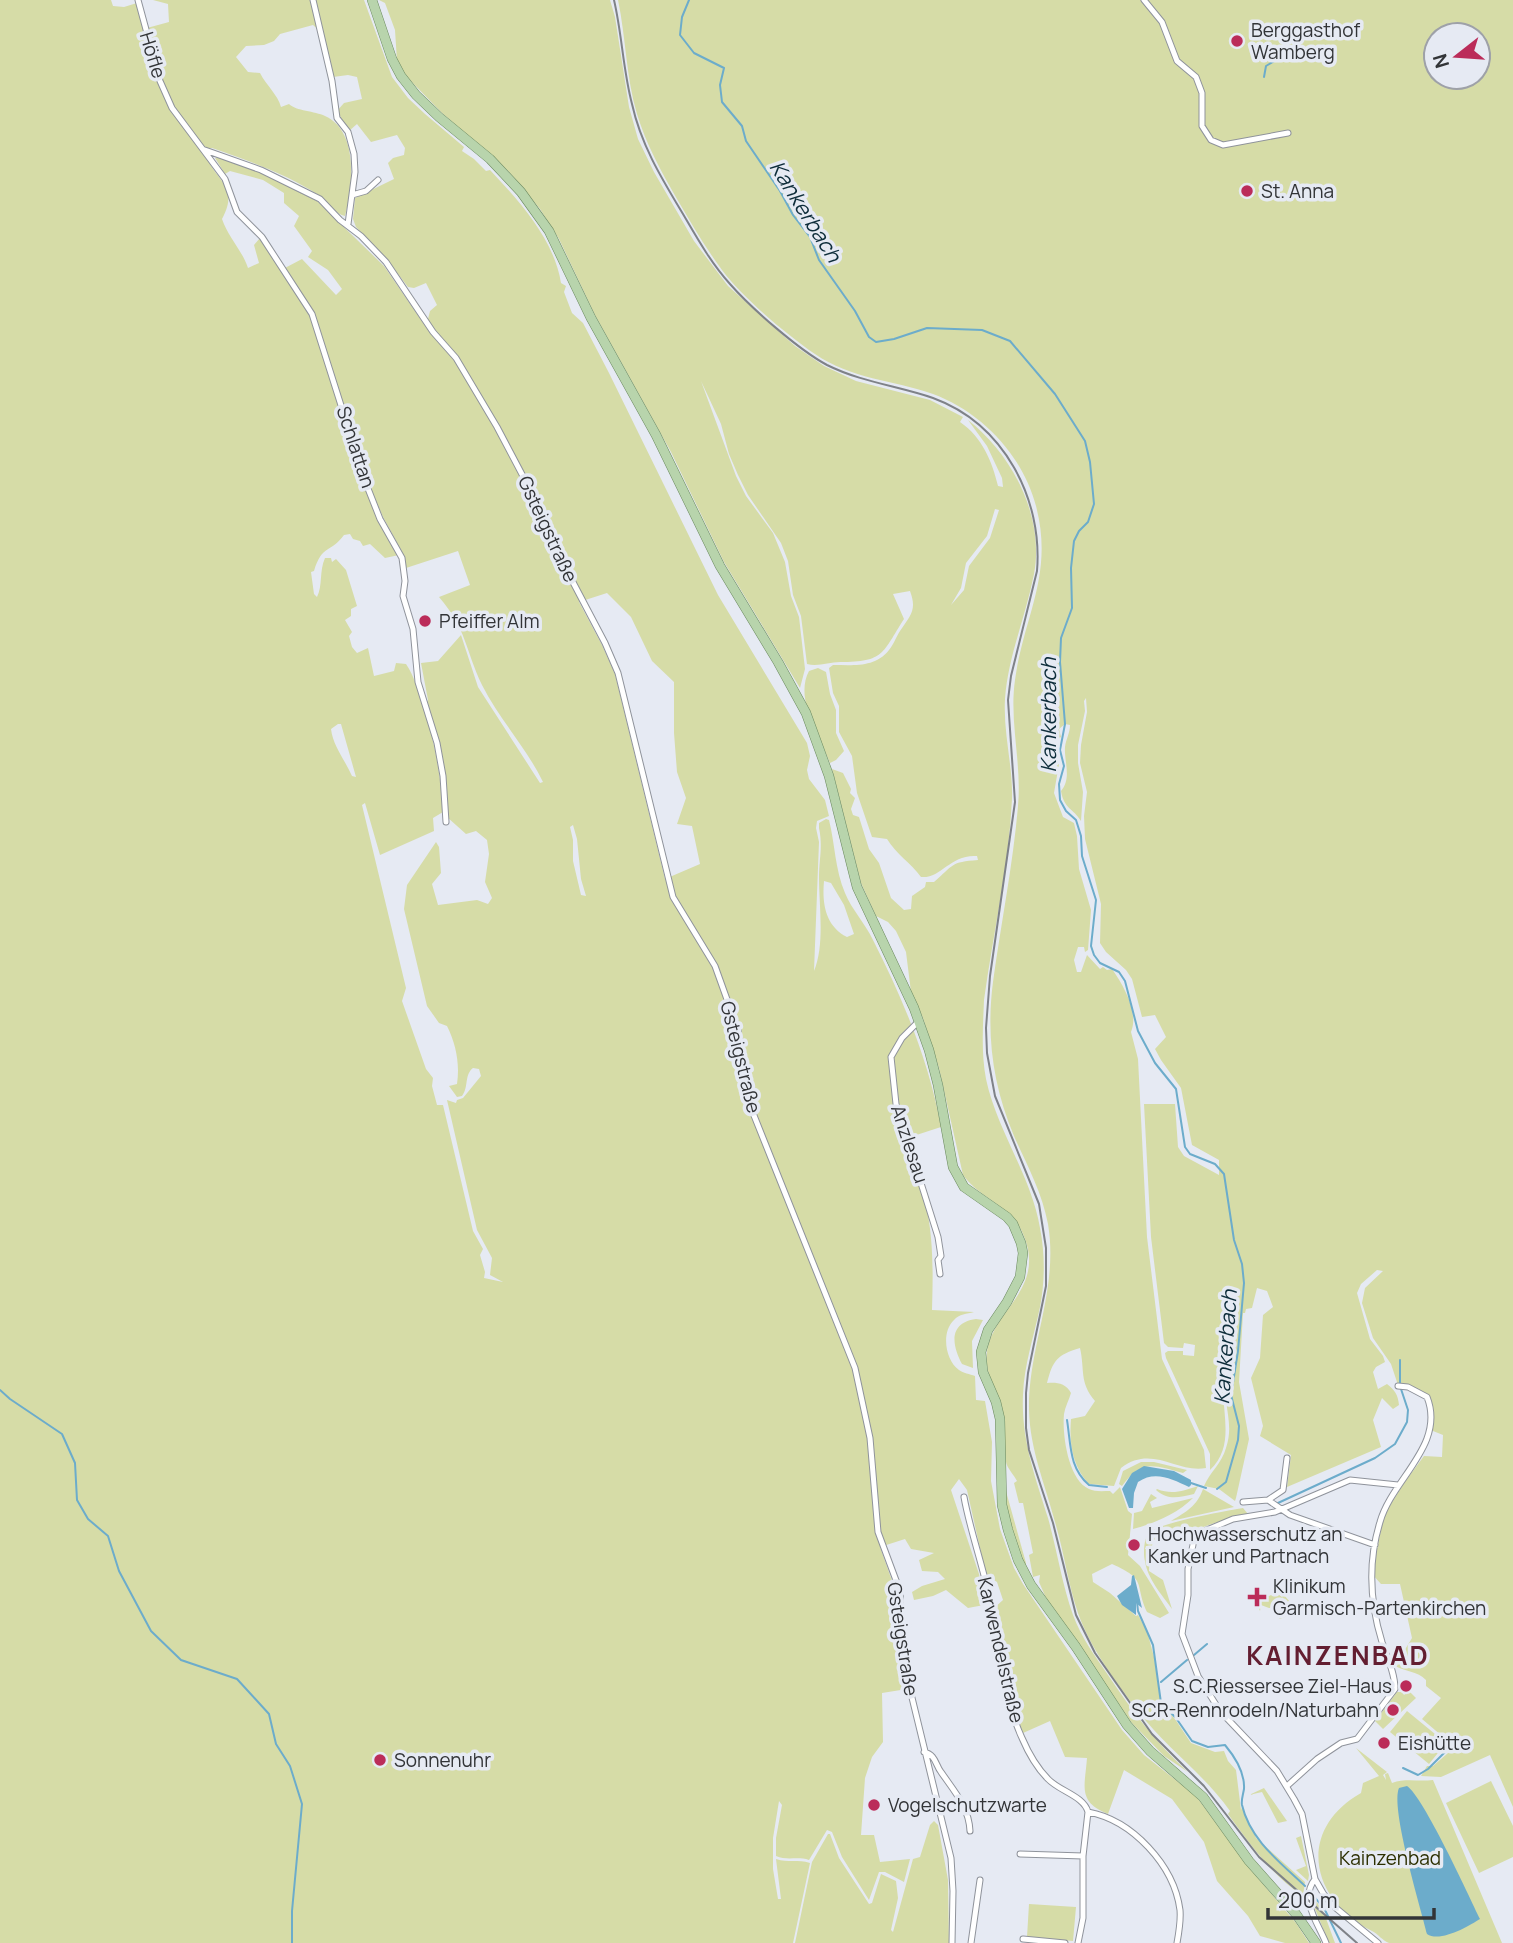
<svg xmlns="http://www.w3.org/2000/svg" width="1513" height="1943" font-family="Manrope,sans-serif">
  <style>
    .green { fill: #d6dca7; fill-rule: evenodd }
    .water { fill: #6caccb }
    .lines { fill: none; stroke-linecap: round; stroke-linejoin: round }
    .stream { stroke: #6caccb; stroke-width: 2 }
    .street-casing { stroke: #8f939b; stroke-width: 7 }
    .primary-casing { stroke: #6b895f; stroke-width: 10 }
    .street { stroke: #fff; stroke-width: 5 }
    .primary { stroke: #b8d4ac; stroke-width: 9 }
    .rail { stroke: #7f8288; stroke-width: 2 }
    .poi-dot { fill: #bb2c59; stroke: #e6eaf3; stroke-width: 2.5 }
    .labels { text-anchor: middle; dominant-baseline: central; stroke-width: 7; stroke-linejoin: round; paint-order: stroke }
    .poi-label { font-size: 19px; fill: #323437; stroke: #e6eaf3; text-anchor: start }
    .street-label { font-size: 19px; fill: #323437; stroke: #e6eaf3 }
    .park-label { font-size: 19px; fill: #2c2f00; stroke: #e6eaf3 }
    .water-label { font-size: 21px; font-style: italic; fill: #0e2d3a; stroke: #e6eaf3 }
    .district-label { font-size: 26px; font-weight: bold; letter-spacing: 2px; fill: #631e31; stroke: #e6eaf3 }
  </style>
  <rect width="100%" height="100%" fill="#e6eaf3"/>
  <path class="green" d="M0,0h111l2,6 11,1 13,-4 17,65 -7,-40 22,-6 -1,-18 -15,-4h211l28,77 16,21 17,16 39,33 -2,4 12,8 12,12 4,-1c29,31 64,69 71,113l5,3 -2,6 8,21 11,10 26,50 109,222 89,148 3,13 -3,14 2,9 16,21 4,16 -12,5 -1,7 3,14 -5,129c11,-26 5,-65 5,-94 0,-18 4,-30 0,-49v-5l7,-4 3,1c6,24 6,50 16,73 7,17 20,30 28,47 30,59 56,121 68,187l-40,13c32,60 33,104 31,170l42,2c-7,2 -15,2 -20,8 -13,12 -9,40 5,50 4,3 11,4 16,6l1,24 9,1 7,41 -1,39 9,48 14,39 9,16 99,146 22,25 52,41 50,68 50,59 13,20h-24l-25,-7 -12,-20 -31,-35 -13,-39 -32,-43 -48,-29 -16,44c-31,-12 -23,-28 -21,-56l-22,-1 -15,-36 -27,12 -10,-27 -20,-97 10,-9 -6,-18 -11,-7 -19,-85 -8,-11 -8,11 28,84 5,31 -16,3 -22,-18 -13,6 -19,4 -2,-8 10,-6 23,-7 -7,-7 -16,-1 -3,-11 15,-7 -23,-4 -6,-10 -25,8 16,45 5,57 6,40 -25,4 1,49 -11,15 -7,21 -4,57h13l6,27 30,-3 -6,23 -19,-10h-6l-10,28 -27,-43 -10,-25 -5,-2 -18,30c-11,-4 -22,1 -33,-4v-18l6,-33 -3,-4 -6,37v31l5,30h3l-5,-40c12,4 22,0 34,4l-17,80h-793zM313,25l10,9 10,43 15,-2 9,2 5,22 -18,4 -7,8 12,20 8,-7 14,18 26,-7 8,13 -1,7 -11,3 -5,5 6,16 -39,19 -2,21 3,8 32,34 20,26 6,1 12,-5 11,22 -7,6 -4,16 -42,-61 -67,-65 -58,-29 -40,-15 -4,1 10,16 5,-3 33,9 21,13v10l15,13 -5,10 18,25 -4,6 20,13 14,19 -6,6 -34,-36 -19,10 37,61 47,150 16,37 18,33 5,18 52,-17 12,34 -31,12c28,33 26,52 43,88 17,34 44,62 61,97l-3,1 -62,-96 -17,-52 -23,26 -17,2 7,37 -2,3 18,73 3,41 19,17 10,-3 11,9 2,14 -4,28 7,16 -4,6 -11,-4 -39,5 -6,-21 9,-11 -2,-26 -3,-5 -29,43 -3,24 23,97 12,17 8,3c9,18 13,38 10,58l-8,2 8,11 5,-1c7,-9 2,-21 11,-28l6,1 2,7 -18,22 -6,2 -1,3 -9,-3 30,130 15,28 -2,17 13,7 -19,-4 1,-6 -5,-17 3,-6 -10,-18 -30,-126h-6l-5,-19 1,-8 -7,-9 -24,-68 4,-13 -44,-183 3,-2 15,52 54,-24 -1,-13 10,-6c-2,-38 -9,-72 -20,-108 -5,-14 -9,-28 -17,-40l-10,-1 -2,8 -20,5 -6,-28 -11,5 -5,-6 -3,-11 3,-4 -7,-12 6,-4v-7l6,-3 -11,-36 -10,-11 -4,3 -1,-4h-6c-6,13 -2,27 -8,39l-3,-3 -3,-22 3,-1c8,-27 17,-18 30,-36l6,-1 3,5 7,2 3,5 7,-2 15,14 14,-3 -36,-74 -53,-166 -50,-77 -6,7 5,18 -11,5c-6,-18 -20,-31 -26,-49 19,-35 -10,-39 -18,-69l8,-2c37,13 75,26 108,48 8,6 16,19 25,20 8,-29 14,-85 -20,-100 -10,-5 -29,-5 -36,-12l-8,3c-3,-12 -15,-22 -21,-34l-12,-1 -12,-15 10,-11 18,-1 10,-4 6,-7zM500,427l24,46 18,44 -45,-85zM607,593l24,24 21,44 22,21v51l3,39 9,26 -9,26 15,2 8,38 -35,15 -50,-205 -13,-29 -23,-43zM338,724h3l15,53 -4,-1c-7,-16 -19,-30 -21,-47zM573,825l4,14 4,40 5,17 -5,-1 -8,-34v-21l-3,-13zM824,881l7,2 13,22 10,29 -7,3c-22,-11 -25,-34 -23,-56z
    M379,0h231l5,17 14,90 9,32 16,33 40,69 34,45 67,60 29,20 32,15 74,19 33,17 -3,5c22,15 32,39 38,64l5,1 -1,-9 -15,-32 -19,-26c44,34 77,97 66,154 -8,42 -26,82 -29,125 -2,33 8,67 7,100 -3,67 -19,135 -28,201 -1,26 -3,53 2,79 11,52 45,96 54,149 5,25 5,54 0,79 -6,29 -16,58 -17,88 -2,44 12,81 25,123 9,32 14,66 25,97 8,22 22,41 35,60 24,36 48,68 80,97l-24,-16 -33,-34 -85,-124 -7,-16 1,-7 -7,2 -4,-22 4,-2 -10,-50h-4l-5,-20 3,-2c-3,-6 -10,-13 -11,-19 -4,-13 1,-29 -2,-43 -4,-22 -20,-43 -17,-67 6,-43 60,-63 36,-118 -12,-29 -43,-35 -60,-59l-24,-107 -16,-50 -12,-26 -5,-40 -10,-21 -8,-9 -12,-6 -15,-33 -29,-114 11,4 8,16 -1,4 5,5 -4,11 2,6 6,2 10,32 10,14 12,35 13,12 7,-1 1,-13 13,-9 1,-5h8c20,-17 16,-20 44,-22l-1,-4c-27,-2 -36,23 -56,21 -10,-14 -25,-23 -34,-38l-15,-2 -15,-44 -5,-37 -13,-24v-26l-6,-13 -4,-25 4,-3c20,0 42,3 56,-15 5,-6 7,-13 11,-19 11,-16 17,-21 10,-40l-17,3 11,25c-22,34 -19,43 -64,43 -11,0 -22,5 -33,2l-6,-48 -8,-21 -5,-34 -7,-18 -33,-48 -10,-20 -9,-21 -8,-30 -20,-43 35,95 10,20 27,37 12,29 6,34 8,21 6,52 -5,19 -76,-126 -53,-110 -76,-137 -36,-76 -19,-30 -31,-37 -68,-60 -36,-37 -8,-14 -2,-31 -10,-27zM995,509l4,1 -9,28 -21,28 -5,24 -13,15 10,-17 5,-25 21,-27z
    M618,0h895v1807l-23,-52 -49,22 -20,-1 6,-10h6l22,-19 -33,-28 19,-21 -15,-12v-6c-9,-9 -19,-8 -31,-14l17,-28 -12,-54h-19l-9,-10 12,-59 20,-32 20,-27 18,1 1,-22 -10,-4v-24l-4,-10 -31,-12 -7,-21 -18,-26 -11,-35 3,-15 18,-17 -6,-1 -16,14 -4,9 13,46 13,17 2,6 -9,5 -3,5 5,17 9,-5c8,6 11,11 12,21l-6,4 -11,-11 -9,22 8,27 -94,40 4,-32 -31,-19 3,-10 -12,-48 9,-20 3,-43 10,-8 -6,-16 -10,-3 -5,20 -6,1 -1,4h-2l-4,69 10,57 -13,59 -1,3 -16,-12 -15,-3c6,-14 18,-23 22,-38 6,-18 2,-30 0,-48 -1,-13 1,-25 5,-38l-2,-3c-2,11 -7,21 -6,32 1,29 10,57 -13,79v-16l-44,-96 -1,-5 3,-2h15v4l11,1 1,-11 -11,-2 -1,5 -15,-1 -4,-4 -13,-106 -7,-133h31l3,43 6,9 35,19v-15l-27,-15 -11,-57 -20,-28 -6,-11 11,-12 -11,-22 -13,2 -10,-38 -6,-9 -20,-18 -6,-9 1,-39 -16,-65 -1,-23 3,-24 -7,-29 1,-18 6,-33 -1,-14 -2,3 1,10 -7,34v18l5,29 -2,29c-8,-13 -17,-12 -20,-30 11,-13 3,-29 4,-44 1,-8 5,-14 5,-22l-5,-1 -6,5 2,8 -7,5 5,22 -5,29 9,24 11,6 3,13 2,33 12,41 -3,40 -3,2 -1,-5h-6l-4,13 3,12h4l6,-17 13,14 3,-2 4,3 5,-1c12,17 27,44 19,63l7,27 9,178 15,122 42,91 2,18c-28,6 -54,-24 -85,0l-7,18 -25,-2c-17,-18 -20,-41 -18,-65l14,-3 10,-15c-16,-19 -10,-31 -15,-53 -23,7 -27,12 -33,35 9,-1 19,0 24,10 -2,7 -6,14 -7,21 -2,20 4,66 25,75 6,3 14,2 21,2l3,3 7,-7 8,24 4,3 -4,41 12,11 29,47 -9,5 -13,-6c-13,-29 1,-32 -35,-48l-20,10 1,8 17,11 26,23 2,-1 9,16 7,26 7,47 14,15 16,24 24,9 9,-1 4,10 8,9 5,40 1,-3 14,31 49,44 -2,14c-30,-19 -54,-53 -75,-82l2,-3c-26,-37 -64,-63 -92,-100 -22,-29 -48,-63 -60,-98 -10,-29 -14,-61 -23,-91 -10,-38 -25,-72 -26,-112 -1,-64 30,-120 19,-186 -6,-32 -21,-59 -34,-88 -21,-50 -28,-100 -21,-154 8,-59 20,-117 25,-176 4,-43 -9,-84 -3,-126 9,-65 39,-105 21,-174 -13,-50 -54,-94 -103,-112 -40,-14 -82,-15 -118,-40 -29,-20 -72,-56 -93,-84 -17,-23 -31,-47 -45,-71 -16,-28 -31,-55 -40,-85 -11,-37 -11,-76 -19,-114zM1436,35h42v42h-42z
    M818,668l8,4 4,22 6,16v23l8,18 -8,9 -6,3c-10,-26 -36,-64 -21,-92z
    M976,1319l7,1 -11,21 1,27 -11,-4c-10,-19 -14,-41 14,-45z
    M1141,1462h13l33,8 -4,3c-29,-8 -42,-14 -61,13l-3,-2 4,-13z
    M1002,1477l24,86 -1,5 -16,-44z
    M1198,1486l-4,8c-15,3 -25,7 -38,-4l1,-1c15,6 26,2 41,-3z
    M1203,1489l31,18 -63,14c15,-9 26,-15 32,-32z
    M1151,1494l6,4 -7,4 2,6 41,-10c-16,16 -38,25 -60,31l1,-16 8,-2z
    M1243,1508l5,6c-34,6 -60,22 -95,26l-1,6h-6l-1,3 5,1 -1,21 14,9 9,29c-10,-14 -25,-31 -27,-48 -2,-7 -1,-21 3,-27 7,-11 79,-23 95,-26z
    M1278,1588l12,14 -3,14 -7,3 -4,-3 2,-8h-9l-8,-3 -1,6 -2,-5 -4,-1 1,-10 14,1 8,-4 6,6z
    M1409,1691l7,7 -33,31 -8,-8 22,-29h5l2,3z
    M1407,1711l39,32 -17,21 -39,-32z
    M1356,1748l31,24 -4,3 3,5 -1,-6 3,-1 4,10c14,-5 26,-1 41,-3l69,163c-29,0 -57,0 -86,0 -8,0 -20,0 -27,0 -6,-2 -11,-9 -17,-12 -62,-31 -76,-101 -11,-138l2,-10 16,-7z
    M1491,1781l22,45v31l-34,16 -33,-70z
    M1264,1788l23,33 -9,2 -16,-31 -13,3z
    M934,1821l4,4 10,55 1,63h-154l17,-81 16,-28h2l9,24 30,46 3,-1 9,-29 15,7 2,17 -7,32 2,2 20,-73 7,-2 10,-32z
    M1301,1836l8,39 -1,6 -12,-11 10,-4 -10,-28z
    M1311,1899h4l9,14 11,30h-6z
    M1029,1904l47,3 -3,34 -46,-4z"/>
  <path class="water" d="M1144,1466l30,5 17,9v5l-2,2c-17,-8 -34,-17 -51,-5l-4,11 -1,15h-4l-7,-19 10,-16z
    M1134,1575l8,33 -6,-5v12l-14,-10 -5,-9 14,-11 1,-9z
    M1407,1786c16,10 62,110 73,133 -11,7 -40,24 -53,15 -6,-26 -37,-126 -28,-146z"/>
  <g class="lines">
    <path class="stream" d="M689,0l-7,17 -2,18 14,18 30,15 -4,17 2,17 20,24 4,15 34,50 13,24 17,22 9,23 36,51 14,26 7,5 18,-3 33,-11 55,2 28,11 45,53 30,47 5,21 4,42 -6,18 -9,9 -5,10 -3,27 1,40 -11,30 -1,24 5,62 -5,26 4,16 -5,18 1,16 6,11 10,9 5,16 1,20 14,44 -5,46 3,9 6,8 19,9 6,9 13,50 17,32 21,26 9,58 5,7 25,10 9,10 10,66 8,24 2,19 -6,68 -7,44 8,31 -1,14 -12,42 -9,7
      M1264,77l2,-11 25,-15 7,-7
      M1400,1384v-24
      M0,1390l10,9 52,35 13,29 2,37 11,19 20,17 11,35 32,60 30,29 56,19 32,35 7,30 14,22 12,38 -10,107v32
      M1067,1420c4,25 2,48 22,65l18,2
      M1191,1483l15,5
      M1278,1503l97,-45 20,-14 12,-22 1,-12 -7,-21
      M1137,1602l1,9 15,34 8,58 15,15 16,23 16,6 17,-2c10,12 20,28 19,44 -1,6 -3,11 -2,16 8,35 39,58 63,81
      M1194,1655l13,-11
      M1161,1682l26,-22
      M1403,1768l15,7 10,-6 22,-22
      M1313,1895l12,15 16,33"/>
    <defs>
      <path id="street" d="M138,0l22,81 12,27 53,71 12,33 25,25 50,77 53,167 15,38 22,39 3,23 -2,15 10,33 5,53 19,61 6,33 3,46
        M313,0l19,81 5,37 11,14 6,22 1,18 -7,52
        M1144,0l18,22 15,39 19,16 6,16v33l9,14 12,5 65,-12
        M205,150l56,20 59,29 20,21 21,16 25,26 47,70 23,26 41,69 47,89 22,53 39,74 13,30 55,224 42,69 23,64 5,41 8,37 104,260 15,70 8,94 22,59 2,57 4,25 45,185 2,33 -1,52
        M352,195l14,-4 12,-11
        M919,1021l-17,17 -11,19 5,47 42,133 3,19 -3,4 2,14
        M964,1497c6,33 18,66 25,99 9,42 15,104 33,142 6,14 15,30 26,41 11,12 36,17 40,33
        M1268,1500l15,-10 4,-32
        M1243,1502l25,-2 22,15 85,30
        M924,1752c12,3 11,12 17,20 13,19 28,35 29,59
        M1287,1786l30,-27 24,-16 16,-4 38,-50c0,-16 -8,-32 -13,-47 -12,-39 -14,-81 -2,-120 12,-43 66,-77 47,-125l-19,-10 -10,-1
        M1088,1812c44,8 86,53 92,98 1,11 -1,22 -3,33
        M1020,1854l63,2
        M1315,1879c-16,20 3,44 11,64
        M1023,1939l42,4
        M971,1943l9,-63
        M1078,1943l5,-25v-62l5,-44
        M1378,1943l-47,-39 -8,-11 -8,-14 -13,-65 -8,-15 -17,-28 -57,-60 -22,-35 -16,-42 6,-39v-26l7,-34 38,-16 42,-7 75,-32 48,5"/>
      <path id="primary" d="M372,0l20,59 9,17 15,19 23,22 51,42 31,33 28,39 42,87 65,117 64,131 58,96 28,51 23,63 28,111 57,121 15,42 9,35 15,82 11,20 43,30 6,7 8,19 2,10 -3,24 -13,25 -19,28 -7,22 2,20 13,30 4,17 2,86 6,25 10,30 13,25 45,62 51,78 23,26 53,46 46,64 47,53 20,29"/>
    </defs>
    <use href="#street" class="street-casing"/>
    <use href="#primary" class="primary-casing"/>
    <use href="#street" class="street"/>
    <use href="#primary" class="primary"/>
    <path class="rail" d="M614,0c8,34 9,70 18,104 9,41 30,75 51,110 14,24 28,49 47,70 21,24 69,66 97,81 34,17 71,21 106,33 71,26 110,101 104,173l-26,105 -3,24 7,102 -25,174 -4,52 1,25 8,43 44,108 7,44v38l-18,87 -2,20v35l3,22 24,73 23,92 19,38 57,81 52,52 55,71 98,86"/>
  </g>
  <g class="poi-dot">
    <circle cx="1237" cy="41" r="7"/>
    <circle cx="1247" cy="191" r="7"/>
    <circle cx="425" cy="621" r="7"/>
    <circle cx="1134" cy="1545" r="7"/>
    <path d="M1253.5 1586.5h7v7h7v7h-7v7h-7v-7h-7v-7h7z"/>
    <circle cx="1406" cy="1686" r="7"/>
    <circle cx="1393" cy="1710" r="7"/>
    <circle cx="1384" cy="1743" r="7"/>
    <circle cx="380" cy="1760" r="7"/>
    <circle cx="874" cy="1805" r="7"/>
  </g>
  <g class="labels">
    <g class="poi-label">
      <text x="1251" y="30">Berggasthof<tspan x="1251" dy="22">Wamberg</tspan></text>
      <text x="1261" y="191">St. Anna</text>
      <text x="439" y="621">Pfeiffer Alm</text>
      <text x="1148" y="1534">Hochwasserschutz an<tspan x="1148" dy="22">Kanker und Partnach</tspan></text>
      <text x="1273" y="1586">Klinikum<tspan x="1273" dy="22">Garmisch-Partenkirchen</tspan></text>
      <text x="1392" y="1686" text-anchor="end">S.C.Riessersee Ziel-Haus</text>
      <text x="1379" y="1710" text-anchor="end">SCR-Rennrodeln/Naturbahn</text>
      <text x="1398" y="1743">Eishütte</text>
      <text x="394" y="1760">Sonnenuhr</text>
      <text x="888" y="1805">Vogelschutzwarte</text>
    </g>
    <g class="street-label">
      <text transform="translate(153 55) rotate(73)">Höfle</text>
      <text transform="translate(356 447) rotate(72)">Schlattan</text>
      <text transform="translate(548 529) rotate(65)">Gsteigstraße</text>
      <text transform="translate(741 1057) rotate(76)">Gsteigstraße</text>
      <text transform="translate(910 1144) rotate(72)">Anzlesau</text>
      <text transform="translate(903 1639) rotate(81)">Gsteigstraße</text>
      <text transform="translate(1001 1650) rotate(77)">Karwendelstraße</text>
    </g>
    <g class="park-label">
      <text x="1390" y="1858">Kainzenbad</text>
    </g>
    <g class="water-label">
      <text transform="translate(806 211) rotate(58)">Kankerbach</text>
      <text transform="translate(1048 715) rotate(-90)">Kankerbach</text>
      <text transform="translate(1225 1347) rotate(-86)">Kankerbach</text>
    </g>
    <g class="district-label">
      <text x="1338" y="1655">KAINZENBAD</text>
    </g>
  </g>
  <g transform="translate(1457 56) rotate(253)"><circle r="33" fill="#e6eaf3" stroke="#9ea1a8" stroke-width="2"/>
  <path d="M0-5L12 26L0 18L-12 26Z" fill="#bb2c59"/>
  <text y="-10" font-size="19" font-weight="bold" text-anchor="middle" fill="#323437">N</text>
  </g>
  <path d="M1268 1908v10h166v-10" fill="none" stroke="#323437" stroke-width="3.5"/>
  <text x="1278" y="1908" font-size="21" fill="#323437" stroke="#e6eaf3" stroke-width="5" paint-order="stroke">200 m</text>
</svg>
